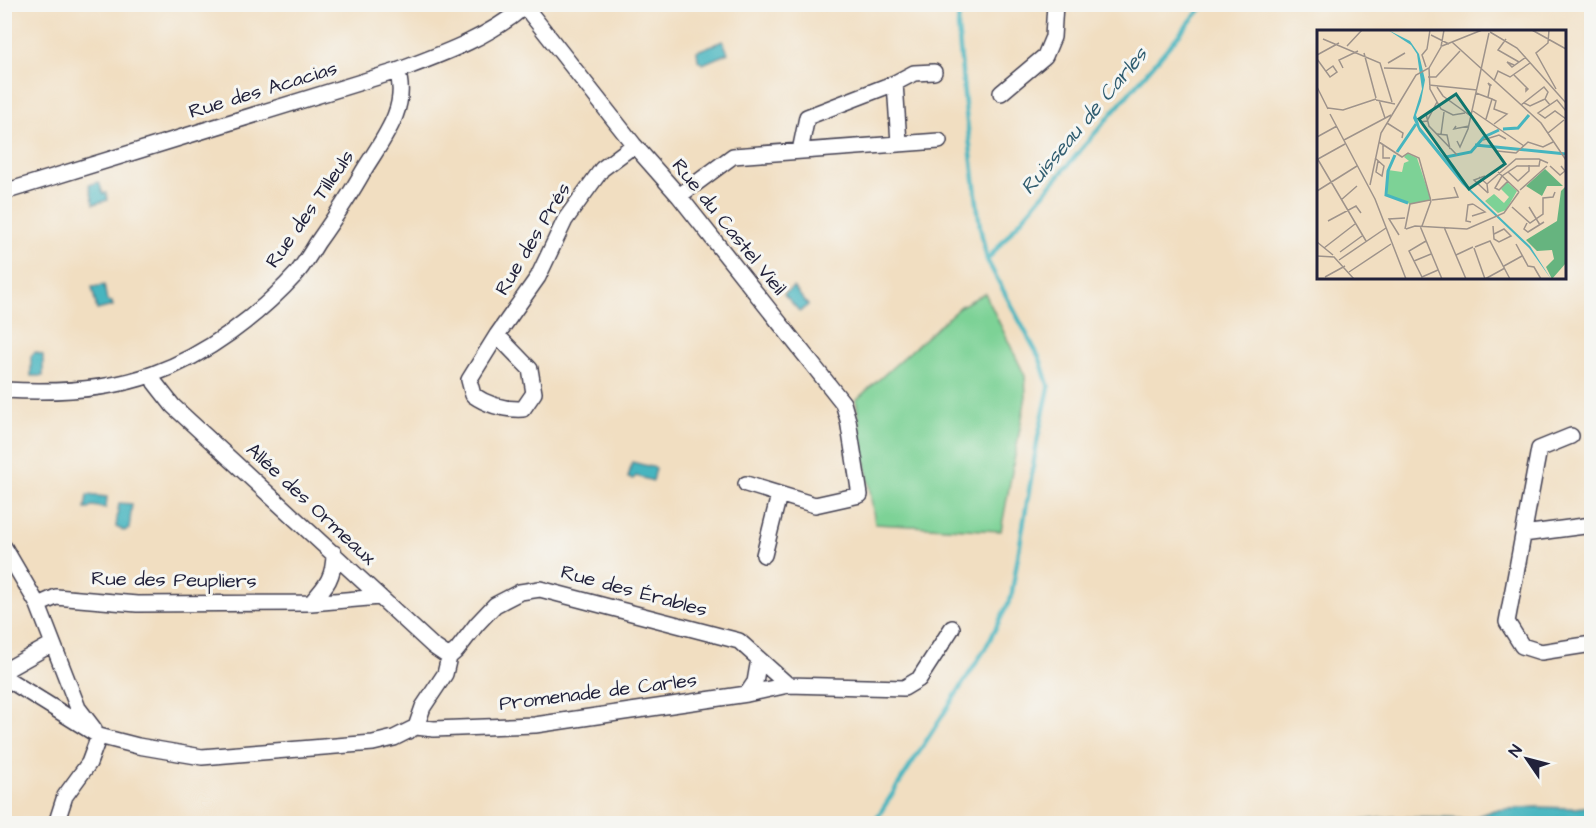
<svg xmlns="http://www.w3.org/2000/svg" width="1596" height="828" font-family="'Architects Daughter',sans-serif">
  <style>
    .green { fill: #7dd296; stroke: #507a68; stroke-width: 1.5 }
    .water { fill: #46b5bf; stroke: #346c7d; stroke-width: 1.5 }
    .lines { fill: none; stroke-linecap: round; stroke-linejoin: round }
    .stream { stroke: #46b5bf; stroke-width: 4.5 }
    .minor-casing { stroke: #413e4f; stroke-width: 18 }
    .minor { stroke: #fff; stroke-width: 15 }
    .labels { text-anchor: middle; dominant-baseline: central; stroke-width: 6; stroke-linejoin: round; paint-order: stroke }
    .street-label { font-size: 20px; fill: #22223b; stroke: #f6f6f2 }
    .water-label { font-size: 21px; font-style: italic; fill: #305d70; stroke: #f6f6f2 }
    .inset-river { fill: none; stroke: #46b5bf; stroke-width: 3 }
    .inset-road { fill: none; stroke: #9e938b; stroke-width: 1.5 }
    .view { fill: #0f766e; fill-opacity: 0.15; stroke: #0f766e; stroke-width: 3 }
    .inset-edge { fill: none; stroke: #22223b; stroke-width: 3 }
  </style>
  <rect width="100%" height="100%" fill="#f6f6f2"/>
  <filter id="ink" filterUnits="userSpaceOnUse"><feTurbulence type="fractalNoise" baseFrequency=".0167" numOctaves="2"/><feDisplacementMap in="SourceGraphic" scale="12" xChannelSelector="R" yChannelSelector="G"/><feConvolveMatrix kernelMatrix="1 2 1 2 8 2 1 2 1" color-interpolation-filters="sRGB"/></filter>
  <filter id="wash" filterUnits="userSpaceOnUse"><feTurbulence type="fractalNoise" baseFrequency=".008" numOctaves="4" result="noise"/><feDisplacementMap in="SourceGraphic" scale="24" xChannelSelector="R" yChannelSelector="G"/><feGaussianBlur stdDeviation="1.35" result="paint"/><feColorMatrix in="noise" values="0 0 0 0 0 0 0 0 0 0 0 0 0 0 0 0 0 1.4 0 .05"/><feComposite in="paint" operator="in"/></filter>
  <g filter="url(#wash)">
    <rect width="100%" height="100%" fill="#f1dec1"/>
    <path class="green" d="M985,293l40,83 1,20 -25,135 -126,-7 -19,-124 105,-94z"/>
    <path class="water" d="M723,41l5,12 -25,11 -5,-4 -1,-9z
      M99,182l4,12 3,-1 2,7 -14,4 -5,-19z
      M104,285l3,16 5,1 1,4 -16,4 -5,-23z
      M793,287l15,18 -8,7 -16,-18z
      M35,352l8,3v21h-12v-20z
      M632,462l24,6 -3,13 -17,-5 -3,3 -5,-1z
      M87,495l20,2 -1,11 -14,-2 -3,3h-4z
      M119,503l13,1 -3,25 -5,2 -8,-4z
      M1591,806v17h-253l55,-6 76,2 25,-9 43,-3 37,1z"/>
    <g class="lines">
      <path class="stream" d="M987,260l218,-256
        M873,824l112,-175 26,-51 27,-161 11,-49 -9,-29 -53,-99 -7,-33 -15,-122 -7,-78 1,-23"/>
    </g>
  </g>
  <g filter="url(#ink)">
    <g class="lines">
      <defs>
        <path id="minor" d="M523,4l111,141 45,51 164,207 5,17 12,75 -45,10 -69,-21
          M895,83l19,-10 20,-1
          M1001,93l44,-37 8,-19 2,-33
          M800,151l7,-34 88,-34 4,60
          M4,192l393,-121c45,-17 91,-33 128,-65
          M679,196l54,-40 206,-15
          M497,335l33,34 4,24 -11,16c-19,1 -34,-3 -50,-14l-4,-15 28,-45 41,-58 27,-57 37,-51 32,-24
          M152,375l3,8 18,23 260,240 16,11
          M4,390c49,3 102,1 149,-16 54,-19 106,-59 144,-101 7,-9 14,-20 20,-30 17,-24 33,-48 47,-73 18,-30 46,-63 33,-99
          M1571,436l-32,13 -32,173 15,24 19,6 51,-8
          M1523,534l69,-9
          M4,547l34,58 40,103 16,21
          M764,555l15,-60
          M311,603c16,-18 23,-26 23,-50
          M38,605l18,-8 81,7 174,-1 69,-6
          M4,671l48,-27
          M4,677l95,59 39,10 64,11 171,-14 21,-5 22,-11 18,2 101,-4 212,-31 41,-9 116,3 15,-9 33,-51
          M747,694l8,-12 4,-23
          M416,727l7,-20 22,-33 4,-17 8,-7 20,-26 18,-19 25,-13 20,-3 199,52 49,44
          M56,824l9,-28 24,-33 10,-27"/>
      </defs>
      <use href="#minor" class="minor-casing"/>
      <use href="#minor" class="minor"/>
    </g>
  </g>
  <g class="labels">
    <g class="street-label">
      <text transform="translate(263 90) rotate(-17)">Rue des Acacias</text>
      <text transform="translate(310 209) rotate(-55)">Rue des Tilleuls</text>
      <text transform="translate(729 227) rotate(51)">Rue du Castel Vieil</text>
      <text transform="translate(533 239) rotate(-59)">Rue des Prés</text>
      <text transform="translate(311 504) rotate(43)">Allée des Ormeaux</text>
      <text transform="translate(174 580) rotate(1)">Rue des Peupliers</text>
      <text transform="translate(634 591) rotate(15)">Rue des Érables</text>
      <text transform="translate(598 692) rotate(-7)">Promenade de Carles</text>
    </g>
    <g class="water-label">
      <text transform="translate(1084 121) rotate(-50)">Ruisseau de Carles</text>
    </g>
  </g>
  <g transform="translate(1317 30)">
    <rect width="249" height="249" fill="#f1dec1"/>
    <path d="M90,123l10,5 14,42 -21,4 -23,-8 1,-26 14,2 2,-9 5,-2 -5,-4zM190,152l10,9 -11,19 -8,3 -13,-12 9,-7 10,9 5,-6 -8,-8z" fill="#7dd296"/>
    <path d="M228,139l18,17h-16l-5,10 -16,-10zM249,156v77l-14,16 -6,-12 8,-8 -2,-9 -15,1 -11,-11 31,-19 4,-30z" fill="#66b47f"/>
    <path d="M71,0l22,11 9,13 6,26 -4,21 -5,14 4,12 50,62 60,57 21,33 -22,-31 -67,-64 -43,-53 -6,-13 9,-29 -5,-35 -6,-9z" fill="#46b5bf"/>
    <path class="inset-river" d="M186,99l15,-1 11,-13M158,115l91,9M80,122l19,-28M78,125l-7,16 -2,24 22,8M129,127l25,-5 13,-15 15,-7"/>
    <path class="inset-road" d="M215,0l34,19M232,0l-1,13 -12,10 20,36M173,2l27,16 49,55M114,5l18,9M6,9l57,24 12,39M189,9l-8,11 21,12M135,12l89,81 25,37M30,16l15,-16M125,16l40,-16M47,23l12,45M0,25l22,-12M0,29l13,18 7,-5 -4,-6 -7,5M71,33l17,-10M197,35l-7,-3 5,5 14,-10M109,37l-4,-12 5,-6 3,-19M26,38l-4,-8 19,-9M67,38l33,1M112,38l1,21 11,20 12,6 12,-2M197,45l14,14 -2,2v-3M111,47h8l24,-26M177,51l4,-10 12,6 20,-14M112,55l48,5M0,57l11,22M120,57l6,9 29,21M159,63l16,6 -6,20M171,67l2,-11 1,-1 -3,-2 2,3M175,69l4,2 -2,8 13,5 -13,10M59,70l19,4M62,70l6,18M207,73l6,3 15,-7 5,6M81,75l18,-30 13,-7 12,-21 3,-17M204,75l23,-18 4,5 -3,7M11,78l15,2 33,-11M156,81l51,35M249,81l-9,-11 -19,13 7,5 10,-7 11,8M13,84l45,85M109,84l3,12 28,29M103,92l7,-1 10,-19M70,93l16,10 -1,5M139,96l-2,3 15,-3M231,103l16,-13M120,104l10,1 3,14M124,104l3,-22M0,107l20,-11M27,110l47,-25M166,110l16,-5 7,4M140,111l3,6 8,-18 21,-96M62,112l23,15 6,-4 11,5 12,43M66,115v13h7M180,121l19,2 12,-11 15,5 10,-5M0,128l49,83M58,128l9,8 -2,10 -6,-4 2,-11M1,129l27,-15M233,136l10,9 5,-4 -4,-5M181,142l21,20M191,142l10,9 11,-10v-6M168,146l-11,4 14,13M162,147l8,7 1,9M191,151l-9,9 -4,-2 7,-12 15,-10h22l1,-6M170,154l29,-25h23l9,4M53,155l11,-52 17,-28M203,160l27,-24M0,161l40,-25M58,169l31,80M24,170l16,-14M115,170l26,-3 -4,-10M195,177l18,16 13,-9v-16l10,-1 2,-5M212,177l11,18M155,186l13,-4 -12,-8M11,191l28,-15 5,7M154,192l-5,-1 2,-16 5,-1M210,193l-3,6 4,3 16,-10M103,196l22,53M105,196l9,-25M176,196l1,13 5,3 12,-6 -7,-7 -10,5M127,197l22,52M88,199l5,-25 20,-4M89,199l9,-3 52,3M150,199l37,-16 15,-21M82,205l-10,-16 16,-1M109,211l-17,10 13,26 16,-7M0,212l16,13M199,214l12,22 6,1 7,12M158,217l15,-6 20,38M7,218l31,-24M157,218l11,31M23,222l22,-16M139,225l17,-8M0,226l17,1 20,22M22,230l47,-32M97,231l17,-7M187,236l18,-10M32,242l42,-28M8,247l20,-11M168,249l20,-11"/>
    <path class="view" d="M139,64l49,70 -36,25 -50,-70z"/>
    <rect width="249" height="249" class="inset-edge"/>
  </g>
  <rect width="1596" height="828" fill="none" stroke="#f6f6f2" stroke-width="24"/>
  <g transform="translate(1527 759) rotate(305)" stroke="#f6f6f2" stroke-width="4.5" paint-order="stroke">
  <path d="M0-4.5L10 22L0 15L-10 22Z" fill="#22223b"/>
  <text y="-9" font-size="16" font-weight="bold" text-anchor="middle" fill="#22223b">N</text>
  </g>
</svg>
